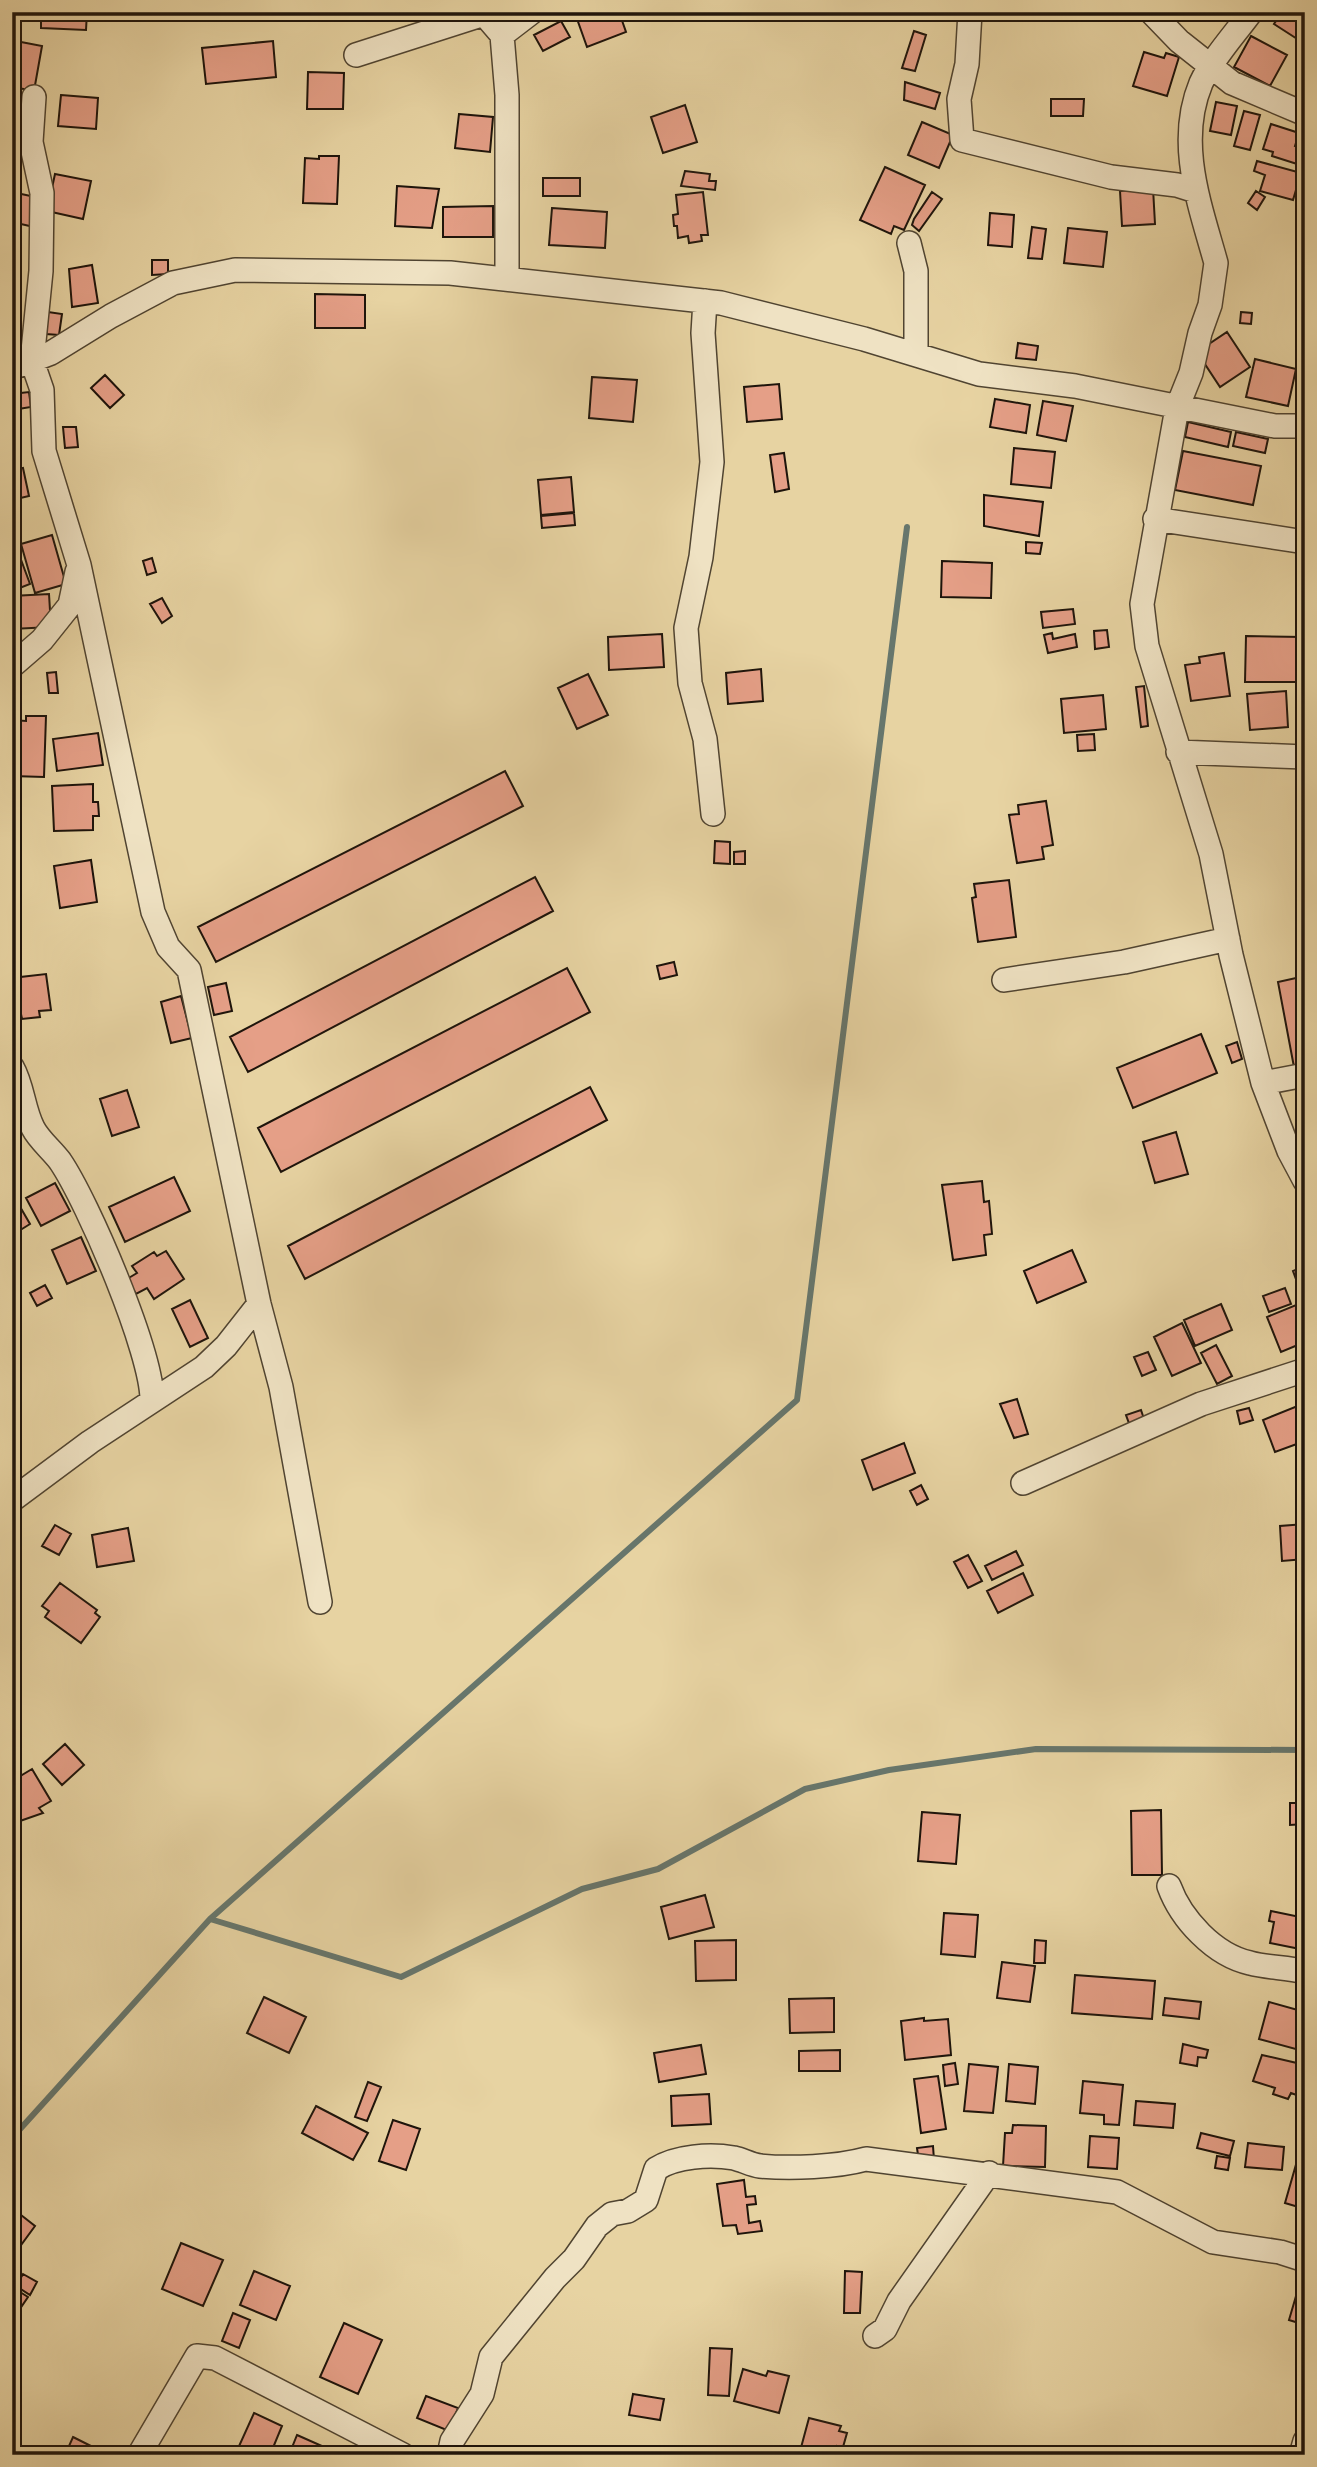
<svg xmlns="http://www.w3.org/2000/svg" width="1317" height="2467" font-family="'Sorts Mill Goudy',serif">
  <style>
    .lines { fill: none; stroke-linecap: round; stroke-linejoin: round }
    .stream { stroke: #67766c; stroke-width: 6 }
    .building { fill: #e59f87; stroke: #1e140b; stroke-width: 2 }
    .minor-casing { stroke: #504431; stroke-width: 26 }
    .minor { stroke: #efe2c3; stroke-width: 23 }
  </style>
  <rect width="100%" height="100%" fill="#e7d3a2"/>
  <filter id="stains"><feTurbulence type="fractalNoise" baseFrequency=".00286" numOctaves="4"/><feColorMatrix values="0 0 0 0 .2 0 0 0 0 .09 0 0 0 0 .02 0 0 0 .5 -.17"/></filter>
  <radialGradient id="worn" r=".72"><stop offset=".6" stop-color="#630" stop-opacity="0"/><stop offset="1" stop-color="#630" stop-opacity=".3"/></radialGradient>
  <g class="lines">
    <path class="stream" d="M210,1919l191,58 181,-88 76,-20 147,-80 84,-19 147,-21 269,1
      M12,2138l198,-219 587,-519 110,-873"/>
  </g>
  <path class="building" d="M41,12h46l-1,18 -45,-2z
    M586,12h33l7,20 -39,15 -11,-31z
    M1282,12h23v32l-31,-20z
    M561,21l9,16 -27,14 -9,-16z
    M914,31l12,4 -11,36 -13,-3z
    M1251,36l36,19 -17,31 -36,-19z
    M273,41l3,36 -70,7 -4,-36z
    M21,42l21,4 -8,45 -21,-4z
    M1144,52l20,6 2,-5 13,4 -12,39 -34,-10z
    M308,72l36,1 -1,36h-36z
    M905,82l35,11 -5,16 -31,-9z
    M61,95l37,3 -2,31 -38,-3z
    M1051,99h33l-1,17h-32z
    M1216,102l21,4 -6,29 -21,-4z
    M685,105l12,37 -34,11 -12,-36z
    M1244,111l16,4 -10,35 -16,-4z
    M459,114l34,3 -3,35 -35,-4z
    M922,122l31,13 -14,33 -31,-13z
    M1271,124l28,9 -4,13 7,2 -5,16 -25,-8 1,-4 -10,-3z
    M319,156h20l-2,48 -34,-1 2,-45 14,1z
    M1257,161l44,12 -8,27 -33,-9 5,-16 -11,-4z
    M885,167l40,18 -21,45 -10,-4 -3,8 -31,-14z
    M685,171l25,3 -1,7h7l-1,9 -34,-4z
    M55,174l36,7 -8,38 -36,-8z
    M543,178h37v18h-37z
    M397,186l42,3 -7,39 -37,-2z
    M1153,188l2,36 -33,2 -2,-35z
    M1256,191l9,6 -8,13 -9,-7z
    M12,192l28,6 -6,29 -22,-5z
    M703,192l5,43h-7l1,6 -13,2 -1,-7 -10,2 -1,-12h-3l-1,-11 5,-1 -2,-19z
    M932,192l10,7 -23,32 -7,-6 2,-6z
    M493,206v31h-50v-30z
    M552,208l55,4 -2,36 -56,-3z
    M990,213l24,2 -2,32 -24,-2z
    M1032,227l14,2 -4,30 -14,-1z
    M1068,228l39,4 -4,35 -39,-4z
    M152,260h16v14l-16,1z
    M92,265l6,38 -26,4 -3,-38z
    M315,294l50,1v33h-50z
    M48,312l14,2 -3,21 -13,-1z
    M1241,312l11,1 -1,11 -11,-1z
    M1227,332l23,35 -30,20 -23,-35z
    M1018,343l20,3 -2,14 -20,-2z
    M1255,359l41,10 -8,37 -42,-9z
    M105,375l19,20 -14,13 -19,-20z
    M592,377l45,3 -4,42 -44,-4z
    M779,384l3,35 -35,3 -3,-35z
    M29,392l2,15 -19,3v-16z
    M995,399l35,6 -4,28 -36,-6z
    M1043,401l30,5 -7,35 -29,-6z
    M1188,422l43,10 -3,15 -43,-10z
    M63,427h13l2,20 -13,1z
    M1236,432l32,7 -3,14 -32,-7z
    M1014,448l41,4 -4,36 -40,-4z
    M1183,451l78,15 -8,39 -78,-15z
    M784,453l5,36 -14,3 -5,-37z
    M23,468l6,28 -17,4v-30z
    M571,477l3,35 -33,3 -3,-35z
    M984,495l59,7 -4,34 -55,-10z
    M574,513l1,12 -33,3 -1,-12z
    M52,535l14,49 -31,9 -14,-49z
    M1026,542l16,1 -2,11 -14,-1z
    M20,557l10,27 -18,7v-31z
    M152,558l4,14 -9,3 -4,-14z
    M942,561l50,2 -1,35 -50,-1z
    M49,594l2,33 -39,2v-33z
    M162,598l10,18 -10,7 -12,-19z
    M1073,609l2,15 -32,4 -2,-16z
    M1107,630l2,17 -14,2 -1,-18z
    M1052,633l1,6 22,-5 2,13 -29,6 -4,-18z
    M662,634l2,33 -55,3 -1,-33z
    M1246,636l57,1 2,45h-60z
    M1224,653l6,43 -39,5 -6,-36 15,-2 -1,-6z
    M761,669l2,32 -35,3 -2,-31z
    M56,672l2,21h-9l-2,-20z
    M588,674l20,41 -31,14 -19,-41z
    M1144,686l4,40 -7,1 -5,-40z
    M1286,691l2,36 -38,3 -3,-36z
    M1103,695l3,34 -42,4 -3,-34z
    M26,716h20l-2,61 -32,-1v-56l14,1z
    M98,733l5,32 -46,6 -4,-32z
    M1094,734l1,16 -17,1 -1,-16z
    M505,771l18,35 -307,156 -18,-35z
    M93,784v18h5l1,14h-6v14l-39,1 -2,-45z
    M1046,801l7,44 -11,2 2,12 -27,4 -8,-48 10,-1 -1,-9z
    M715,841l15,1v22l-16,-1z
    M745,851v13h-11v-12z
    M91,860l6,42 -37,6 -6,-42z
    M535,877l18,34 -305,161 -18,-35z
    M1009,880l7,57 -38,5 -6,-44 4,-1 -2,-13z
    M674,962l3,13 -17,4 -3,-13z
    M567,968l23,44 -309,160 -23,-44z
    M46,974l5,36 -12,1 1,6 -18,2 -1,-5 -9,1v-37z
    M1305,976v89l-11,2 -16,-85z
    M226,983l6,28 -18,4 -6,-28z
    M181,996l11,42 -21,5 -10,-41z
    M1201,1034l16,39 -84,35 -16,-40z
    M1237,1042l5,17 -10,4 -6,-17z
    M590,1087l17,33 -302,159 -17,-33z
    M127,1090l12,37 -27,9 -12,-37z
    M1176,1132l12,42 -33,9 -12,-41z
    M174,1177l16,34 -65,31 -16,-35z
    M982,1181l2,21 5,-1 3,33 -8,1 2,20 -33,5 -11,-75z
    M55,1183l15,28 -29,15 -15,-28z
    M15,1198l15,26 -16,10 2,3 -4,2v-40z
    M81,1237l15,34 -29,13 -15,-34z
    M1072,1250l14,32 -49,21 -13,-32z
    M166,1251l18,28 -30,20 -7,-11 -11,6 -9,-15 10,-6 -5,-7 22,-14 3,4z
    M1305,1266v13l-8,3 -4,-11z
    M45,1285l7,13 -15,8 -7,-13z
    M1285,1288l6,16 -22,8 -6,-16z
    M190,1300l18,38 -18,9 -18,-38z
    M1301,1303l4,9v30l-24,10 -14,-35z
    M1221,1304l11,26 -37,16 -11,-26z
    M1182,1323l19,40 -29,13 -18,-39z
    M1216,1345l16,31 -15,8 -16,-31z
    M1148,1352l8,18 -14,6 -8,-19z
    M1017,1399l11,35 -14,4 -14,-34z
    M1300,1405l5,11v25l-30,11 -12,-32z
    M1249,1408l4,12 -13,4 -3,-13z
    M1141,1410l4,12 -15,4 -4,-11z
    M904,1443l11,30 -42,17 -11,-30z
    M921,1485l7,14 -11,6 -7,-14z
    M1305,1524v35l-23,2 -2,-35z
    M55,1525l16,9 -12,21 -17,-9z
    M128,1528l6,33 -37,6 -5,-32z
    M1016,1551l7,14 -31,15 -7,-14z
    M968,1555l14,26 -14,7 -14,-26z
    M1023,1573l10,22 -35,18 -11,-22z
    M60,1583l37,27 -2,3 5,4 -19,26 -36,-26 4,-6 -7,-5z
    M65,1744l19,21 -22,20 -19,-21z
    M32,1769l19,32 -12,7 4,5 -23,8 -8,-13v-27z
    M1290,1803h15v21l-15,1z
    M1161,1810l1,65h-30l-1,-64z
    M922,1812l38,3 -4,49 -38,-3z
    M705,1895l9,32 -45,12 -8,-32z
    M1271,1911l34,7v32l-35,-7 4,-21 -5,-1z
    M944,1913l34,2 -3,42 -34,-3z
    M736,1940v40l-40,1 -1,-40z
    M1035,1940l11,1 -1,22h-11z
    M1002,1962l33,4 -5,36 -33,-4z
    M1075,1975l80,6 -3,38 -80,-6z
    M264,1997l42,20 -17,36 -42,-20z
    M834,1998v34l-44,1 -1,-34z
    M1165,1998l36,4 -2,17 -36,-4z
    M1269,2002l36,10 -2,39 -44,-12z
    M924,2018v3l24,-2 3,36 -46,5 -4,-39z
    M1183,2044l25,6 -2,8 -8,-1 -1,9 -17,-3z
    M701,2045l5,29 -47,8 -5,-29z
    M840,2050v21h-41v-20z
    M1262,2055l39,9 -2,3 6,2v29l-14,-5 -3,6 -15,-5 2,-6 -22,-7z
    M955,2063l3,21 -13,2 -2,-21z
    M969,2064l29,3 -5,46 -29,-2z
    M1009,2064l29,3 -3,37 -29,-3z
    M938,2076l8,53 -25,4 -7,-54z
    M1083,2081l40,4 -4,40 -15,-1v-9l-24,-2z
    M368,2082l13,5 -14,34 -12,-4z
    M709,2094l2,30 -39,2 -1,-30z
    M1136,2101l39,3 -2,24 -39,-3z
    M316,2106l52,27 -15,27 -51,-27z
    M393,2120l27,9 -14,41 -27,-9z
    M1013,2125l33,1 -1,41 -42,-1 2,-33h7z
    M1201,2133l33,8 -4,15 -33,-8z
    M1090,2136l29,2 -2,31 -29,-2z
    M1248,2143l36,4 -2,23 -37,-3z
    M933,2146l1,14 -15,2 -2,-14z
    M1217,2156l13,2 -2,12 -13,-2z
    M1297,2161l8,2v46l-20,-6z
    M744,2180l2,17 9,-1 1,8 -9,1 2,18 11,-2 2,10 -24,3 -2,-9 -13,1 -6,-42z
    M21,2215l14,11 -22,30 -1,-30z
    M181,2243l42,17 -20,46 -41,-17z
    M254,2271l36,15 -14,34 -36,-15z
    M845,2271l17,1 -2,41h-16z
    M23,2274l14,8 -7,13 -14,-9z
    M1301,2279l4,1v45l-16,-5z
    M12,2287l16,10 -13,19 -3,-2z
    M233,2313l17,7 -11,28 -17,-7z
    M344,2323l38,17 -24,54 -38,-17z
    M710,2348l22,1 -3,47 -21,-1z
    M743,2369l23,7 2,-5 21,5 -10,37 -45,-12z
    M633,2394l31,5 -4,21 -31,-5z
    M426,2396l32,12 -9,23 -32,-13z
    M254,2413l28,13 -12,29h-35z
    M809,2418l32,8 -2,5 8,2 -4,14 -6,-1 -2,9h-36z
    M297,2435l34,15 -2,5h-40z
    M73,2437l22,11 -3,7h-27z"/>
  <g class="lines">
    <defs>
      <path id="minor" d="M970,12l-3,52 -8,35 3,41 149,37 66,8 19,6
        M1151,12l28,29 53,42 73,31
        M1251,12c-16,22 -39,47 -50,71 -25,60 -1,122 15,180l-6,42 -10,28 -9,40 -14,35 -35,196 5,42 64,208 20,101 32,128 26,68 16,30
        M356,55l128,-41 18,21
        M34,97l-3,45 11,51 -1,78 -9,90 10,29 2,61 35,114 74,347 15,35 21,23 70,334 22,83 39,215
        M909,243l7,28v83
        M507,279v-184l-5,-60 30,-23
        M705,301l-2,32 9,129 -11,95 -15,71 4,55 15,56 8,75
        M12,368l39,-15 60,-37 62,-33 62,-13 215,3 271,30 143,36 115,35 96,12 200,40h30
        M1155,519l150,23
        M12,666l30,-26 28,-35 7,-33
        M1178,752l127,5
        M1004,980l120,-18 104,-23
        M12,1067c11,19 11,42 21,61 6,12 19,22 27,33 28,41 93,193 92,240
        M1263,1083l42,-8
        M1023,1483l178,-79 104,-34
        M12,1500l78,-58 114,-75 22,-21 33,-42
        M1169,1886c12,33 45,69 81,77 18,5 37,4 55,9
        M875,2336l10,-7 14,-28 90,-128
        M139,2455l58,-99 18,2 188,97
        M449,2455l3,-14 30,-47 9,-37 64,-79 19,-19 23,-33 15,-12 16,-3 18,-11 10,-31c20,-13 54,-15 78,-11 9,2 17,7 26,8 30,3 77,1 106,-7l251,33 96,50 67,10 25,8
        M1301,2455l4,-14"/>
    </defs>
    <use href="#minor" class="minor-casing"/>
    <use href="#minor" class="minor"/>
  </g>
  <rect width="1317" height="2467" fill="none" stroke="#e7d3a2" stroke-width="42"/>
  <rect x="14" y="14" width="1289" height="2439" fill="none" stroke="#1e140b" stroke-width="3.5"/>
  <rect x="21" y="21" width="1275" height="2425" fill="none" stroke="#1e140b" stroke-width="2"/>
  <rect width="100%" height="100%" filter="url(#stains)"/>
  <rect width="100%" height="100%" fill="url(#worn)"/>
</svg>
